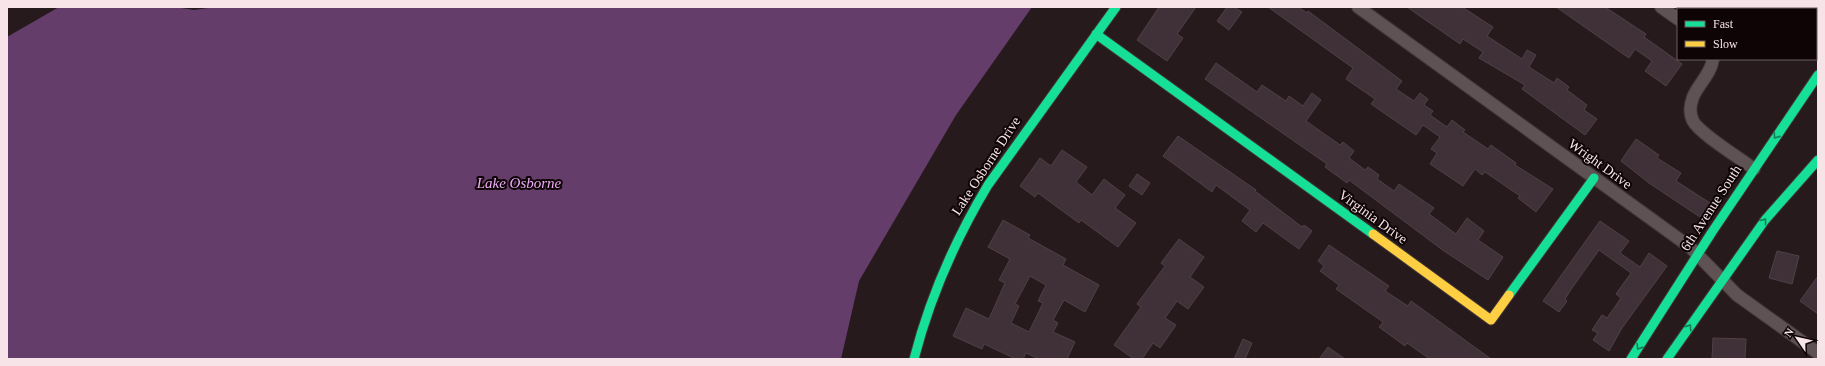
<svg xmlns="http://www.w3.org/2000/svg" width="1825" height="366" font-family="'Times New Roman',serif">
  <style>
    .water { fill: #653d6b }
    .building { fill: #403037; stroke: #4e4247; fill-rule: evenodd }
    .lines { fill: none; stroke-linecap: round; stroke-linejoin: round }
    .street-casing { stroke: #413639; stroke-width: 14 }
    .fast-casing { stroke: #413639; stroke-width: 11 }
    .slow-casing { stroke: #413639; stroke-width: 11 }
    .street { stroke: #5e5255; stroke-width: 12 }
    .fast { stroke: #16e098; stroke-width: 9 }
    .slow { stroke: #ffcf43; stroke-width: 9 }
    .oneway { stroke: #127d56 }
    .labels { text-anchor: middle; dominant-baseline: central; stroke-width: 4; stroke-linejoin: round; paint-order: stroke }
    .street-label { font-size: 14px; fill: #f7e4e8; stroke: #0e0406 }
    .water-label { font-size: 15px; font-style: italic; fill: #edacf9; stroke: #0e0406 }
  </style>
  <rect width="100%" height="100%" fill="#271a1d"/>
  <path class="water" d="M59,7h116l19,3 21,-3h817l-76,108 -97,166 -18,78h-834v-322z"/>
  <path class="building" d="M1159,7h37l-19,27 6,4 -16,23 -30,-21z
    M1227,7h7l8,5 -13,18 -12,-9z
    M1268,7h30l9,6 1,-2 94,70 -6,8 18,12 6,-8 8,6 -4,6 9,6 -3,4 17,12 5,-7 13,10 -2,2 25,17 3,-4 25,18 -1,2 38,24 -17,23 -18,-14 2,-2 -35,-24 -3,3 -7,-6 -12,17 -33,-22 7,-11 -6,-4 9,-12 -17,-12 -7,10 -45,-31 4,-5 -29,-20 7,-11z
    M1407,7h55l31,20 -6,9 35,23 5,-9 9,5 -7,12 25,16 3,-5 12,9 -2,3 20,15 -3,5 13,9 -12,16 -63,-46 3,-4 -46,-27 4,-6 -20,-13 -3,5z
    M1556,7h49l41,27 -2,3 38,27 -16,22 -21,-15 7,-10 -17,-12 -6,9z
    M1216,63l41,29 5,-7 24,16 3,-5 14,10 9,-13 9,7 -15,21 34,24 3,-3 11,9 -5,7 16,12 3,-3 11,8 -2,4 17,12 5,-7 35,24 -5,6 27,20 11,-16 17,13 -6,9 25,17 -15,23 -44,-29 -95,-71 -2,3 -22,-16 2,-3 -122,-85z
    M1178,136l78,54 -1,1 47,36 2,-2 8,6 -13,18 -36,-26 -7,9 -14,-11 8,-11 -34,-25 -4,7 -49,-36z
    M1636,139l23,16 -2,3 24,15 -5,8 34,22 -10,14 -51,-34 -28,-22z
    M1062,150l25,17 -11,15 16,13 12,-16 21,16 -10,13 21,15 -18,24 -37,-27 -2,3 -41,-30 -3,4 -15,-11 20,-28 11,8z
    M1137,174l13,9 -8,12 -13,-9z
    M1003,220l27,15 -2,3 38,21 -3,6 36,20 -14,27 -21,-12 -11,20 5,3 -5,9 22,10 -8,17h-28l-13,-6 -3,6h-7l-32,-15 -2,5 -29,-13 13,-28 23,11 16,-36 -6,-3 11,-21 -22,-12zM1030,276l16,9 -8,16 5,2 -14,29 -18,-9 8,-17 -4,-2z
    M1600,221l29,20 -9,12 20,14 9,-14 18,13 -45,62 -13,23 -16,-11 5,-7 -6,-3 10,-15 5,3 14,-20 -5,-4 15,-21 -32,-23 -27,38 -7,11 2,2 -8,11 -16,-11z
    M1179,239l25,18 -14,20 14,10 -16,22 -11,-8 -12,17 11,7 -16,23 -7,-5 -11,16h-8l-20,-14 27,-38 -4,-3 28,-38 -4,-3z
    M1329,245l60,41 -4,5 23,15 3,-5 80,58h-61l-23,-16 -2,3 -26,-19 4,-5 -47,-33 3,-4 -19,-14 4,-5 -6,-5z
    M1777,251l22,5 -7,28 -23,-6z
    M1818,276v38l-18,-13z
    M1713,338l33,1 -1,20h-33z
    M1243,339l9,4 -7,16h-11z
    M1328,347l17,12h-26z"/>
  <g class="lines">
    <defs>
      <path id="street" d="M1358,7l332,240 47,48 81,58
        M1661,7l17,12
        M1713,59c-2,15 -14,24 -20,38 -3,8 -4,16 0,24 7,13 47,37 61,48"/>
      <path id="fast" d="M1096,34l277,200
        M1509,295l85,-117
        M914,359c16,-62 41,-119 74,-174l128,-178
        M1631,359l81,-127 106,-157
        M1667,359l98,-139 53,-60"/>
      <path id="slow" d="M1373,234l118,86 18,-25"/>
    </defs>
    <use href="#street" class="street-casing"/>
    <use href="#fast" class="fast-casing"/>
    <use href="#slow" class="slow-casing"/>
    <use href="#street" class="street"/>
    <use href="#fast" class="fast"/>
    <use href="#slow" class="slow"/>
  </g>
  <defs><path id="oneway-chevron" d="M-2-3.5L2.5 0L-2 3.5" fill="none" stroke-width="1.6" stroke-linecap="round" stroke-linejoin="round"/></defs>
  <g class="oneway">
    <use href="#oneway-chevron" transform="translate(1776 136) rotate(125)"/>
    <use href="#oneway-chevron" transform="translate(1764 221) rotate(-52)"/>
    <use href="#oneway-chevron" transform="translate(1689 327) rotate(-55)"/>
    <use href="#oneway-chevron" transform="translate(1639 347) rotate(122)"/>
  </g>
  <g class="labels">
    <g class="street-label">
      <text transform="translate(1600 164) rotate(36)">Wright Drive</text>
      <text transform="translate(986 166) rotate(-57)">Lake Osborne Drive</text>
      <text transform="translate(1711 208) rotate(-57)">6th Avenue South</text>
      <text transform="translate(1373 217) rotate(36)">Virginia Drive</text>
    </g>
    <g class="water-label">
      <text x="519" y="183">Lake Osborne</text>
    </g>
  </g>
  <rect width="1825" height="366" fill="none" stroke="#f7e4e8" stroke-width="16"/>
  <rect x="1677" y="8" width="140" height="52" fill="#0e0406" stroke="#6b5e60"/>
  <rect x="1685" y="21" width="20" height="6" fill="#16e098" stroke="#6b5e60"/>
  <text x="1713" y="28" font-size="12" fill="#f7e4e8">Fast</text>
  <rect x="1685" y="41" width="20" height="6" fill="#ffcf43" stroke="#6b5e60"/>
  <text x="1713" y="48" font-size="12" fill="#f7e4e8">Slow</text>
  <g transform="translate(1797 338) rotate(304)" stroke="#0e0406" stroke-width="3" paint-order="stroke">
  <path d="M0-3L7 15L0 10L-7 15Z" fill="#f7e4e8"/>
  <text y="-6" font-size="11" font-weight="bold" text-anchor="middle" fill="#f7e4e8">N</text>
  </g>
</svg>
